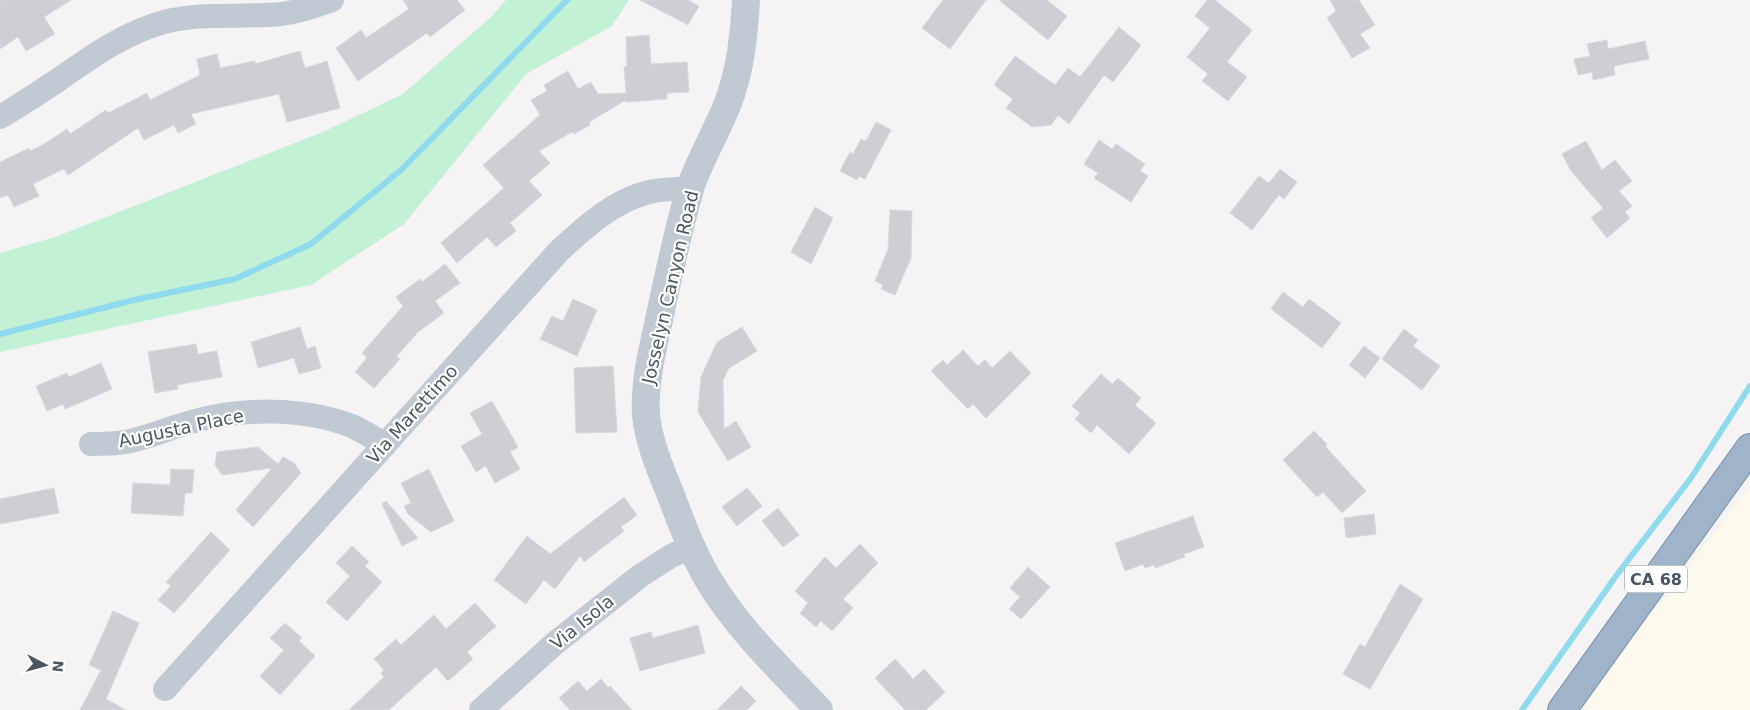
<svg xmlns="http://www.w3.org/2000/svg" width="1750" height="710" font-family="'DejaVu Sans',sans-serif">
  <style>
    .commercial { fill: #fdf9ef }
    .green { fill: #c3f1d5 }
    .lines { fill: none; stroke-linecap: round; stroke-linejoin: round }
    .stream { stroke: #90daee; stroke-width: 6 }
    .building { fill: #cdcfd5; stroke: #d7d9de }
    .trunk-casing { stroke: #7690ad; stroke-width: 30 }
    .minor { stroke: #c1cad2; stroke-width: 24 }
    .tertiary { stroke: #c1cad2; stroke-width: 28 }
    .trunk { stroke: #9fb4c9; stroke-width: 28 }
    .labels { text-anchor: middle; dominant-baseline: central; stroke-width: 4.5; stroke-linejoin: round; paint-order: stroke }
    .shield { fill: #fff; stroke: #808990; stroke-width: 1 }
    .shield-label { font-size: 16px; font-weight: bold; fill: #4a5661 }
    .street-label { font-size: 18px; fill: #4a5661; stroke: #fff }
  </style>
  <rect width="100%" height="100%" fill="#f5f3f3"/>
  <path class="commercial" d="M1750,487v223h-173z"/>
  <path class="green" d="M506,0h123l-17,26 -86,48 -122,150 -93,61 -311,67v-99l55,-16 268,-105 80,-38 88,-77z"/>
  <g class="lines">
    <path class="stream" d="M0,334l134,-34 101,-21 76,-35 90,-74 166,-170
      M1522,710l94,-134 75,-98 59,-92"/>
  </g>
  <path class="building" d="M0,0h71l-27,17 11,17 -29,17 -8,-14 -18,12z
    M403,0h54l8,10 -35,27 -3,-4 -69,48 -22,-33 25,-18 5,8 43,-29z
    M640,0h48l11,6 -11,19z
    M943,0h43l-36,49 -28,-21z
    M999,0h48l20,16 -19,24z
    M1207,0h8l37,30 -25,32 20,15 -19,24 -26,-20 6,-7 -21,-17 23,-29 -15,-12z
    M1330,0h29l16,25 -15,9 10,14 -18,10 -25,-40 9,-7z
    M1119,27l22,18 -28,37 -9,-7 -35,49 -11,-9 -7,10 -19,2 -26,-19 7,-9 -19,-14 21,-29 40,29 13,-17 12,9z
    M649,35l2,29 36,-2 2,30 -22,1v6l-41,3v-2l-37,22 1,3 -16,9 -2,-2 -33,19 11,12 -21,18 13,14 -32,28 6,8 -20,16 -9,-10 -30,26 -16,-20 63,-55 -21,-23 57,-50 -9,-15 16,-9 -3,-6 24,-14 10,18 13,-7 7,12 28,-1 -2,-26 3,-1 -1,-29z
    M1607,40l1,9 37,-8 4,18 -35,7 1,9 -22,5 -1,-8 -14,3 -4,-16 16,-3 -3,-12z
    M300,51l5,17 22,-7 13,47 -53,14 -8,-28 -88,20 5,10 -18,9 -4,-8 -30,15 -6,-12 -70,47 -4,-6 -31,15 6,12 -25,11 -6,-12 -8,3v-36l29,-14 1,3 16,-8 21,-14 3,5 36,-24 2,3 39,-20 3,7 50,-25 -3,-16 20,-5 3,14 35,-7v3z
    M876,122l15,8 -26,49 -6,-3 -2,4 -17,-9 10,-19 3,2 8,-15 5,2z
    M1099,140l13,9 4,-5 29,20 -5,7 8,5 -17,26 -37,-24 4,-5 -14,-9z
    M1586,141l16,29 13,-10 17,21 -13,10 13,15 -7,6 5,6 -23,20 -16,-20 12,-10 -32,-37 -9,-17z
    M1280,169l17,13 -13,17 -5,-4 -27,35 -22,-17 29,-37 10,7z
    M815,207l18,11 -22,46 -20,-12z
    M890,210l22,1 -1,47 -16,37 -14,-6 2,-4 -8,-4 13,-32z
    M445,264l15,19 -25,18 9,12 -26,19 -22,25 4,2 -26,29 -19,-16 12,-14 -5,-5 41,-47 -7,-9 24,-18 2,3z
    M1283,292l20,15 6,-8 32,24 -19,25 -51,-39z
    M573,299l24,11 -20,46 -37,-17 12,-23 11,5z
    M300,327l7,22 8,-3 6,22 -22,6 -5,-16 -36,10 -7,-26z
    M742,327l15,24 -28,17 -6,12 1,49 12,-8 15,26 -23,14 -30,-49 3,-35 16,-35z
    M1404,329l14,11 -5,6 27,20 -18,24 -40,-31z
    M196,344l2,10 19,-3 5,26 -45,8 1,4 -23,4 -7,-41z
    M1364,346l16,12 -15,20 -16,-13z
    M963,350l15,16 7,-6 7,8 18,-17 21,22 -45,45 -13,-14 -5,5 -37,-38 12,-11 4,5z
    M101,363l11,26 -47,20 -2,-5 -16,7 -11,-25 31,-13 2,4z
    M613,366l4,66 -41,1 -2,-65z
    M1101,374l11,10 6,-6 23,20 -6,7 21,18 -27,31 -32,-29 -6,8 -16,-14 5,-6 -8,-7z
    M492,401l26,46 -8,5 10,17 -25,14 -9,-17 -10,6 -15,-26 21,-12 -12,-21z
    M1314,431l13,13 -2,2 41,45 -24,22 -19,-21 -6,5 -34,-37z
    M258,447l20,17 5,-7 11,6 7,10 -48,54 -17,-17 36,-42 -50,7 -7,-10 2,-13z
    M171,469l23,1 -2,23h-7l-2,23 -52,-3 2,-30 37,2z
    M429,469l25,52 -23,11 -23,-18 -4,-8 7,-3 -10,-20z
    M54,488l5,25 -59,11v-25z
    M747,488l15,18 -25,20 -15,-19z
    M624,497l13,18 -16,12 3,4 -40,31 -4,-6 -25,33 -11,-9 -18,24 -32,-24 33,-44 23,18z
    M386,501l32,37 -16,8 -20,-42z
    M778,508l21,27 -16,12 -21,-26z
    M1374,514l2,20 -30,4 -2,-20z
    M1193,516l11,31 -20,7 1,3 -30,11 -1,-3 -9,3 -2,-4 -18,7 -10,-28z
    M211,532l19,18 -56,63 -16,-13 13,-14 -5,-4z
    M860,544l18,19 -35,36 10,9 -21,23 -11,-10 -5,6 -16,-14 8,-10 -13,-12 30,-34 11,11z
    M352,546l17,16 -4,4 17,16 -35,39 -21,-19 24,-26 -14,-13z
    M1028,567l22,20 -29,32 -12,-10 11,-12 -10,-9z
    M1400,584l23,15 -53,90 -27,-15 17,-30 5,3z
    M475,603l21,23 -29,26 6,7 -25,22 -12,-14 -47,43h-40l35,-33 -3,-4 3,-3 -10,-11 22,-20 5,6 33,-30 12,14z
    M113,611l26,12 -33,76 20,11h-46l21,-40 -12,-5z
    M285,623l17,15 -3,3 16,15 -35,39 -20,-19 24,-26 -14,-12z
    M698,625l7,28 -65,18 -10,-33 21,-6 2,6z
    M895,659l18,20 11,-10 21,23 -19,18h-21l-30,-32z
    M601,679l7,9 2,-2 22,24h-62l-11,-12 19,-17 9,10z
    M741,686l15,15 -9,9h-30z"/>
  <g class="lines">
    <defs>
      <path id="trunk" d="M1562,710l188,-262"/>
    </defs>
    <use href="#trunk" class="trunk-casing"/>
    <path class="minor" d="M0,117c20,-12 39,-24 58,-37 33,-23 66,-47 106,-58 40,-10 76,-4 117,-8 17,-2 35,-8 51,-14
      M91,444c11,0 23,0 34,-2 23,-4 44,-14 66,-20 50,-14 111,-15 161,4 11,5 22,12 33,19
      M165,689l394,-438c26,-24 54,-50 90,-59 13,-3 28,-3 42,-4
      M481,710l73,-66 86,-68 31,-20 21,-9"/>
    <path class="tertiary" d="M746,0c-2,34 -5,67 -17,100 -11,30 -29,58 -39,89 -12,41 -21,84 -30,126 -7,33 -16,66 -14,100 3,28 14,53 24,78 11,29 22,59 38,86 29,49 72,90 111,131"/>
    <use href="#trunk" class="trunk"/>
  </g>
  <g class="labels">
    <rect class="shield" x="1625" y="565.5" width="62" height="27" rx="4"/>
    <g class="shield-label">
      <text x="1656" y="579">CA 68</text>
    </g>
    <g class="street-label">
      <text transform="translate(670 287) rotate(-77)">Josselyn Canyon Road</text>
      <text transform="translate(412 414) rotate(-48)">Via Marettimo</text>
      <text transform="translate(181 428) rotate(-12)">Augusta Place</text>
      <text transform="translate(582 622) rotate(-39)">Via Isola</text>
    </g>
  </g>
  <g transform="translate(45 665) rotate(96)" stroke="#ffffff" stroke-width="4" paint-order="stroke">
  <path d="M0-4L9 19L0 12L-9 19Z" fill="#4a5661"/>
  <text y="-8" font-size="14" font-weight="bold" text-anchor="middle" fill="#4a5661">N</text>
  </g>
</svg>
